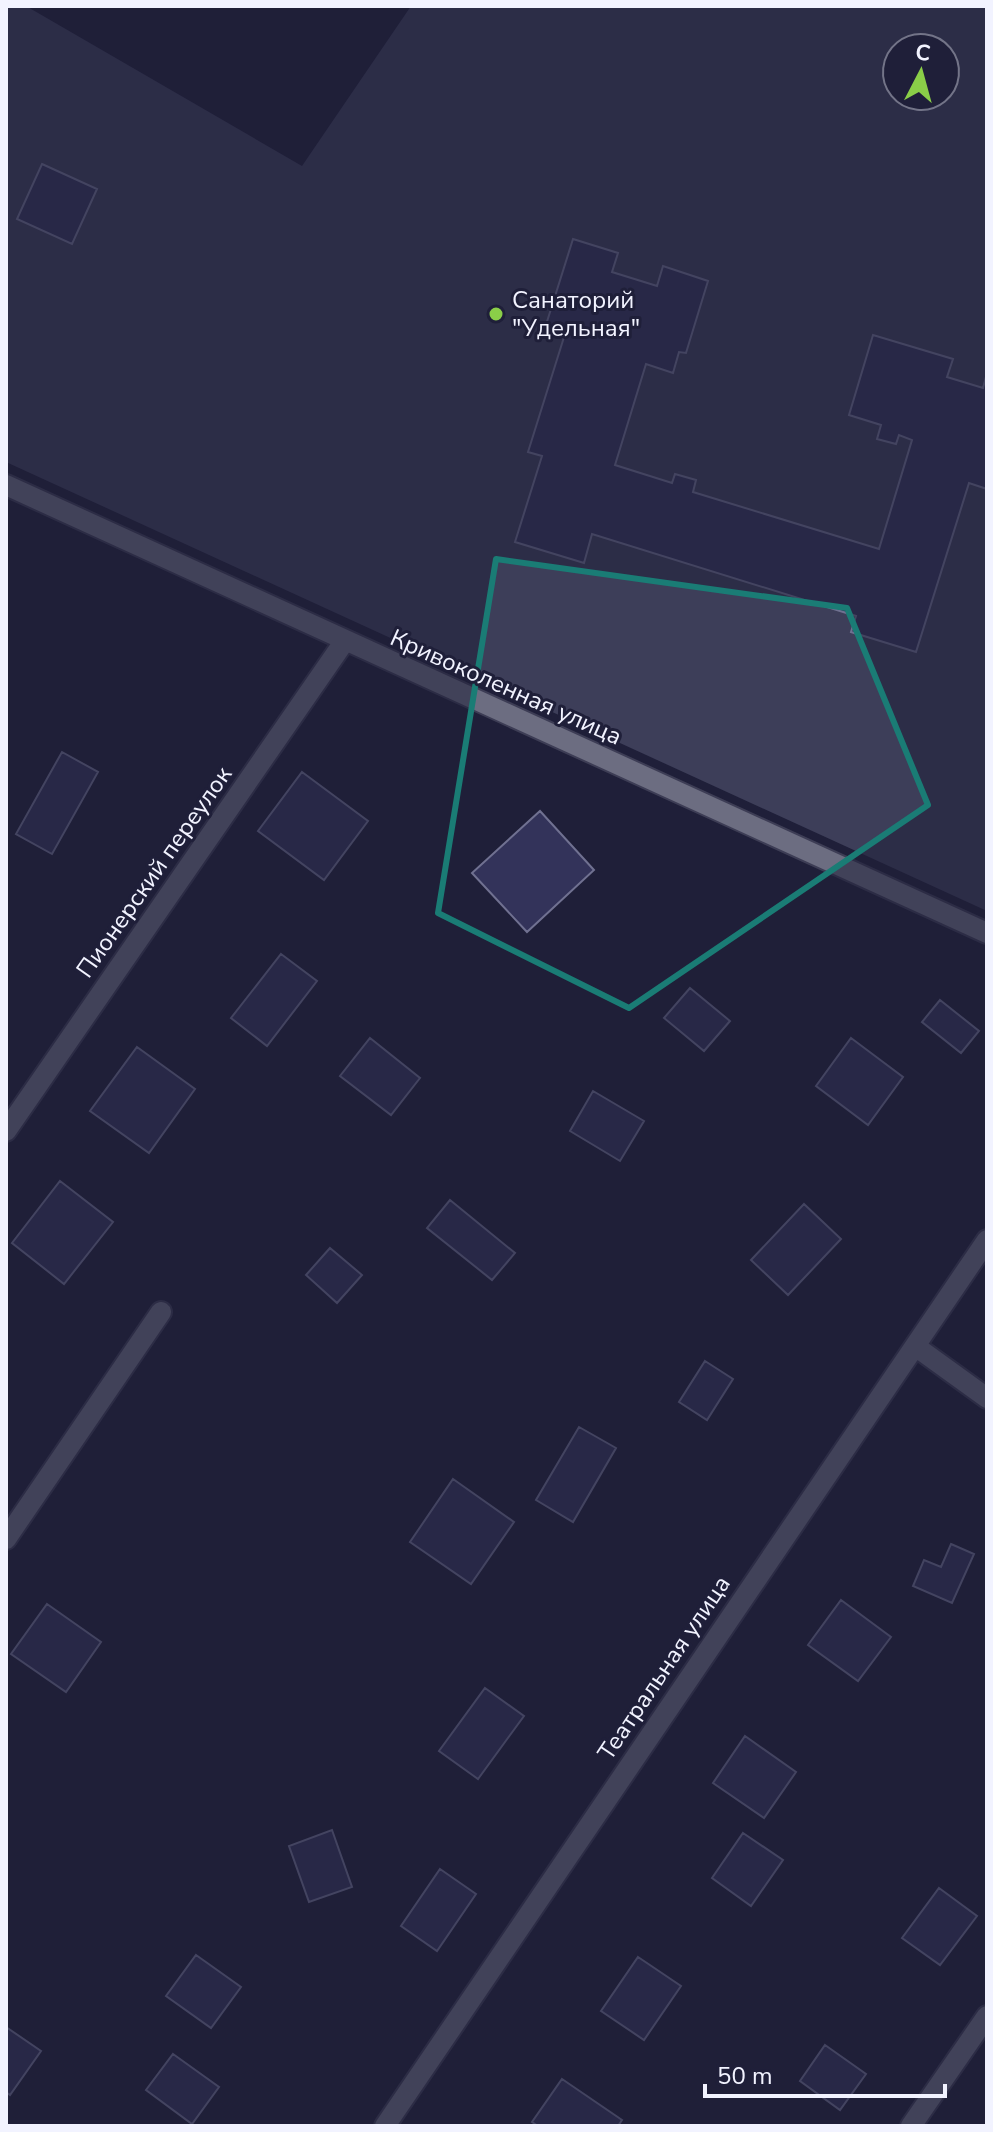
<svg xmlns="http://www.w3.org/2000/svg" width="993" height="2132" font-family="'Nunito Sans',sans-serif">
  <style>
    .green { fill: #3d3e59; fill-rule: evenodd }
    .building { fill: #33335a; stroke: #707191; stroke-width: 2 }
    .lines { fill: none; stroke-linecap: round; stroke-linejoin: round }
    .minor-casing { stroke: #3d3d55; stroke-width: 24 }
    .minor { stroke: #6c6d81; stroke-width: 20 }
    .marked { fill: none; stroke: #1a7c75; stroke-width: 6; stroke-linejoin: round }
    .poi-dot { fill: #8ace48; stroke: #1f1f39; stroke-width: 3 }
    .labels { text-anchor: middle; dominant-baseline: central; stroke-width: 6; stroke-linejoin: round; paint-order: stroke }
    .poi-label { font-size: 24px; fill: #f2f3ff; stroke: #1f1f39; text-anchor: start }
    .street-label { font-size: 24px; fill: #f2f3ff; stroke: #1f1f39 }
  </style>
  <rect width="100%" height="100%" fill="#1f1f39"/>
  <path class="green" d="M6,6h20l276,160 109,-160h576v905l-981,-449zM897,48h48v48h-48z"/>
  <path class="building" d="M42,164l55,25 -25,55 -55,-25z
    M573,239l45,14 -6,19 45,14 6,-20 45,15 -22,72 -7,-1 -6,21 -27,-9 -31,101 57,18 3,-9 21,6 -3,12 186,57 33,-109 -13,-5 -3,9 -19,-5 4,-14 -32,-10 24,-80 80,24 -6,18 36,11 4,-15v116l-18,-6 -53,169 -65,-20 5,-16 -264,-82 -8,29 -69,-21 27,-86 -14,-4 37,-118 -20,-6z
    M62,752l36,20 -46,82 -36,-20z
    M302,772l66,49 -44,59 -66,-49z
    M540,811l54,59 -67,62 -55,-59z
    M281,954l36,27 -50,65 -36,-28z
    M690,988l40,33 -26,30 -40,-33z
    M940,1000l39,31 -18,22 -39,-31z
    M370,1038l50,40 -29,37 -51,-39z
    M851,1038l52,39 -35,48 -52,-39z
    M137,1047l58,42 -46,64 -59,-42z
    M593,1091l51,30 -24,40 -50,-30z
    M60,1181l53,41 -49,62 -52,-41z
    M450,1200l65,53 -23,27 -65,-52z
    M804,1204l37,35 -53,56 -37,-35z
    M330,1248l32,27 -25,28 -31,-28z
    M705,1361l28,18 -26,41 -28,-18z
    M579,1427l37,21 -43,74 -37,-22z
    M453,1479l61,43 -43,62 -61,-42z
    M951,1544l23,10 -22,49 -39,-17 11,-26 17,7z
    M841,1600l50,37 -33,44 -50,-36z
    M47,1604l54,38 -35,50 -55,-38z
    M485,1688l39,28 -46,63 -39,-28z
    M745,1736l51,36 -32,46 -51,-35z
    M332,1830l20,57 -43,15 -20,-56z
    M743,1833l40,27 -32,46 -39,-28z
    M440,1869l36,25 -39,57 -36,-25z
    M939,1888l38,28 -37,49 -38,-27z
    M196,1955l45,32 -30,41 -45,-32z
    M638,1957l43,29 -37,54 -43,-29z
    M6,2027l35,24 -31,44 -4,-3z
    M825,2045l41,29 -26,36 -40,-29z
    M173,2054l46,33 -27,37 -46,-34z
    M562,2079l60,41 -4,6h-80l-6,-4z"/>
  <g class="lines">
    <defs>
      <path id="minor" d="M6,485l981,448
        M6,1131l338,-489
        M915,1346l72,52
        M6,1539l155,-227
        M385,2126l602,-886
        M911,2126l76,-110"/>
    </defs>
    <use href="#minor" class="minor-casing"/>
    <use href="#minor" class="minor"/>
  </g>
  <path d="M0 0H993V2132H0ZM496,559l351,49 81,197 -299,203 -191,-95z" fill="#1f1f39" fill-opacity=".55" fill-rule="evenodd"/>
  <path class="marked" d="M496,559l351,49 81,197 -299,203 -191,-95z"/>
  <circle class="poi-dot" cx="496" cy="314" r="8"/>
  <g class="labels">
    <g class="poi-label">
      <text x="512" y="300">Санаторий<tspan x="512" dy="28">"Удельная"</tspan></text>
    </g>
    <g class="street-label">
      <text transform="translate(506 687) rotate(24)">Кривоколенная улица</text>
      <text transform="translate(154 872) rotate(-55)">Пионерский переулок</text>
      <text transform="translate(664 1668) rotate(-56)">Театральная улица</text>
    </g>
  </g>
  <rect width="993" height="2132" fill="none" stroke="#f2f3ff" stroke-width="16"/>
  <g transform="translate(921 72) rotate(6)"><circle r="38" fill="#1f1f39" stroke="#737488" stroke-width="2"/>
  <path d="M0-6L14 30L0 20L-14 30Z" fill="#8ace48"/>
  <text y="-12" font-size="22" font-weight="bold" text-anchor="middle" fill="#f2f3ff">С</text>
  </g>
  <path d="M705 2084v12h240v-12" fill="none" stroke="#f2f3ff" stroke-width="4"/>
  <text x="717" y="2084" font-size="24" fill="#f2f3ff" stroke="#1f1f39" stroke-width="6" paint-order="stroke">50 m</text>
</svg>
